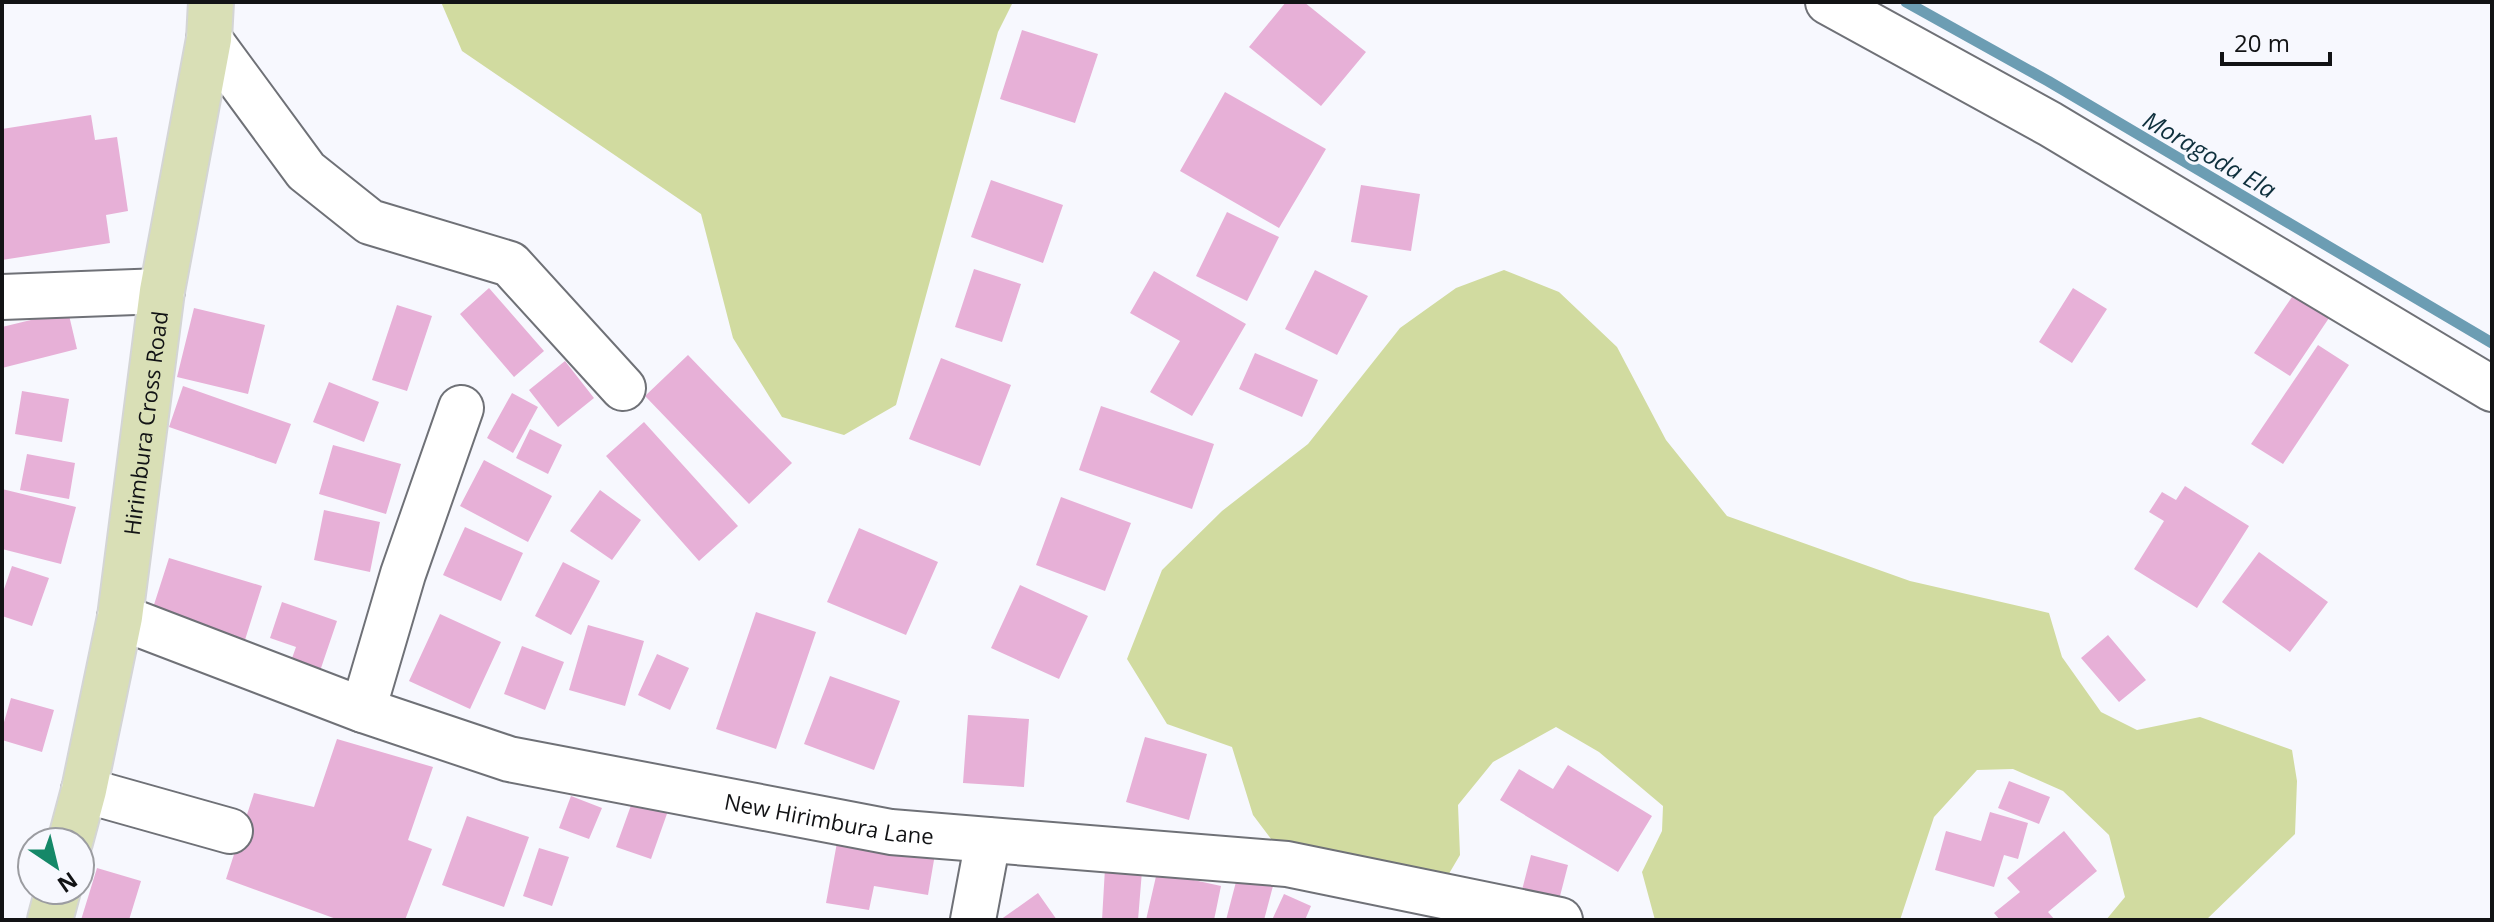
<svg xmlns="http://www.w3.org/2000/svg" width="2494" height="922" font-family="'Open Sans',sans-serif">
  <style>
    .green { fill: #d1dba0 }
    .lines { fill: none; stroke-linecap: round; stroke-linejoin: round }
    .stream { stroke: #6c9db3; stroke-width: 11 }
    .building { fill: #e7b0d7 }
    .minor-casing { stroke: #6f7177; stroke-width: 48 }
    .major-casing { stroke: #d4d5d5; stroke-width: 48 }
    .minor { stroke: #fff; stroke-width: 44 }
    .major { stroke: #d9dfb6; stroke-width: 44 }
    .labels { text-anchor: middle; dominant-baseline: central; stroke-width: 6; stroke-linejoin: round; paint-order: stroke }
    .street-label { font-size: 22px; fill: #121315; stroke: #f7f8fe }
    .water-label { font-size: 24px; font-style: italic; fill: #0f303d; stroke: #f7f8fe }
  </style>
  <rect width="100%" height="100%" fill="#f7f8fe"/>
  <path class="green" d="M441,2h572l-15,30 -102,373 -52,30 -62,-18 -49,-79 -32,-124 -239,-163z
    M1504,270l55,22 58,55 49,93 61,76 183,65 139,32 13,44 39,55 36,18 63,-13 92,33 5,31 -2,53 -89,86h-100l19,-23 -16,-62 -46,-44 -50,-22 -36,1 -43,47 -34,103h-245l-13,-48 20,-41 1,-25 -64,-54 -43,-25 -63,35 -35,43 2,50 -13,22 -167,-26 -27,-36 -21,-68 -65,-23 -40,-65 35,-89 60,-59 86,-67 92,-116 56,-40z"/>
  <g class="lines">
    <path class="stream" d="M1906,2l142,79 444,262"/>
  </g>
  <path class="building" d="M1286,2h18l62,50 -45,54 -72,-59z
    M1022,30l76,24 -23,69 -75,-24z
    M1225,92l101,57 -47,79 -99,-57z
    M91,115l4,25 22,-3 11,74 -22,4 4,28 -108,17v-131z
    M991,180l72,25 -20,58 -72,-26z
    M1361,185l59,9 -9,57 -60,-9z
    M1227,212l52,25 -32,64 -51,-25z
    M974,269l47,15 -19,58 -47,-15z
    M1315,270l53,26 -31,59 -52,-26z
    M1154,271l92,53 -54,92 -42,-24 30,-51 -50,-28z
    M489,288l55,63 -30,26 -54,-63z
    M2073,288l34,21 -35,54 -33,-21z
    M2294,294l35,24 -39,58 -36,-23z
    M397,305l35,11 -25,75 -35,-11z
    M194,308l71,17 -17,69 -71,-17z
    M68,311l9,38 -75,19v-41z
    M2318,345l31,20 -66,99 -32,-20z
    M1255,353l63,27 -16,37 -63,-28z
    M688,355l104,108 -43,41 -104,-108z
    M941,358l70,27 -31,81 -71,-27z
    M565,361l29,37 -36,29 -29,-37z
    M329,382l50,20 -15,40 -51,-20z
    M183,386l108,38 -15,40 -107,-37z
    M22,391l47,8 -7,43 -47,-8z
    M512,393l26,14 -25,46 -26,-15z
    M1101,406l113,38 -22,65 -113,-39z
    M644,422l94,104 -39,35 -93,-105z
    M530,429l32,16 -14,29 -32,-16z
    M333,445l68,19 -15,50 -67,-20z
    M27,454l48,9 -6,36 -49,-9z
    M484,460l68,36 -24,46 -68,-36z
    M2185,486l64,40 -52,82 -63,-39 30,-48 -15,-9 13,-20 14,8z
    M2,489l74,18 -15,57 -59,-15z
    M600,490l41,30 -29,40 -42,-29z
    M1061,497l70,26 -26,68 -69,-26z
    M324,510l56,12 -10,50 -56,-12z
    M465,527l58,26 -22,48 -58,-26z
    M859,528l79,34 -32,73 -79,-33z
    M2259,552l69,50 -38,50 -68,-50z
    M169,558l93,28 -18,57 -93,-29z
    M563,562l37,19 -29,54 -36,-19z
    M12,566l37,12 -17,48 -30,-10v-21z
    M1020,585l68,31 -29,63 -68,-31z
    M282,602l55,19 -17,50 -29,-10 5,-14 -26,-9z
    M756,612l60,20 -40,117 -60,-20z
    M440,614l61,28 -31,67 -61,-28z
    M588,625l56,16 -19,65 -56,-16z
    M2108,635l38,45 -27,22 -38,-44z
    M522,646l42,16 -19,48 -41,-16z
    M657,654l32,14 -19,42 -32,-15z
    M830,676l70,25 -26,69 -70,-26z
    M11,698l43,12 -12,42 -40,-12v-11z
    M968,715l61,4 -5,68 -61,-4z
    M1145,737l62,17 -18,66 -63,-18z
    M337,739l96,28 -25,73 24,9 -27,71h-66l-113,-41 28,-86 60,14z
    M1568,765l84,51 -34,56 -118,-72 19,-31 34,20z
    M2009,781l41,16 -11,27 -41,-16z
    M571,796l31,12 -13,31 -30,-11z
    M634,797l35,11 -18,51 -35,-12z
    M1990,812l38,11 -10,36 -14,-4 -10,32 -59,-17 11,-39 35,10z
    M467,816l62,21 -25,70 -62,-22z
    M2064,831l33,40 -49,41 7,8h-55l-6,-7 26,-21 -13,-14z
    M838,837l97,17 -7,41 -54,-9 -5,24 -43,-7z
    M539,848l30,9 -17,49 -29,-10z
    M1531,855l37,10 -9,35 -37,-10z
    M97,868l44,13 -12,39h-48z
    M1105,868l37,3 -4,49h-36z
    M1157,872l64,14 -7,34h-68z
    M1237,878l36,8 -9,34h-38z
    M1038,893l19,27h-57z
    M1284,894l27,12 -6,14h-33z"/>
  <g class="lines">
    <defs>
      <g id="minor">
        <path d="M1828,2l222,122 442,265"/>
        <path d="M209,39l97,132 64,51 140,42 113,124"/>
        <path d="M2,297l160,-6"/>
        <path id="s1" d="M120,617l243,93 146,49 382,73 396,32 273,56"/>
        <path d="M363,710l40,-136 58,-166"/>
        <path d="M84,790l146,41"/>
        <path d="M973,920l15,-80"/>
      </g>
      <g id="major">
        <path id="s2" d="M70,842l14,-52 36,-173 42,-326 47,-252 2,-37"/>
        <path d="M50,920l8,-30"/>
      </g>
    </defs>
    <use href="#minor" class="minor-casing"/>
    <use href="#major" class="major-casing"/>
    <use href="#minor" class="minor"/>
    <use href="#major" class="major"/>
  </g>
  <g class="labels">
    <g class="street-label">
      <text stroke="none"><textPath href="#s2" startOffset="426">Hirimbura Cross Road</textPath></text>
      <text stroke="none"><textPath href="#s1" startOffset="740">New Hirimbura Lane</textPath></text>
    </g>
    <g class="water-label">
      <text transform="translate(2210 154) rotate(30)">Moragoda Ela</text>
    </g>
  </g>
  <rect width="2494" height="922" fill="none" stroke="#121315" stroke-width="8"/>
  <g transform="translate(56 866) rotate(145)"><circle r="38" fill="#f7f8fe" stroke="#9b9ca1" stroke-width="2"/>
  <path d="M0-6L14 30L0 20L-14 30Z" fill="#158868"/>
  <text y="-12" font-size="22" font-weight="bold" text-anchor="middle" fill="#121315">N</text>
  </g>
  <path d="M2222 52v12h108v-12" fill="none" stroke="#121315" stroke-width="4"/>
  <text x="2234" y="52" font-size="24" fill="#121315" stroke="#f7f8fe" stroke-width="6" paint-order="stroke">20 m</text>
</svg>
